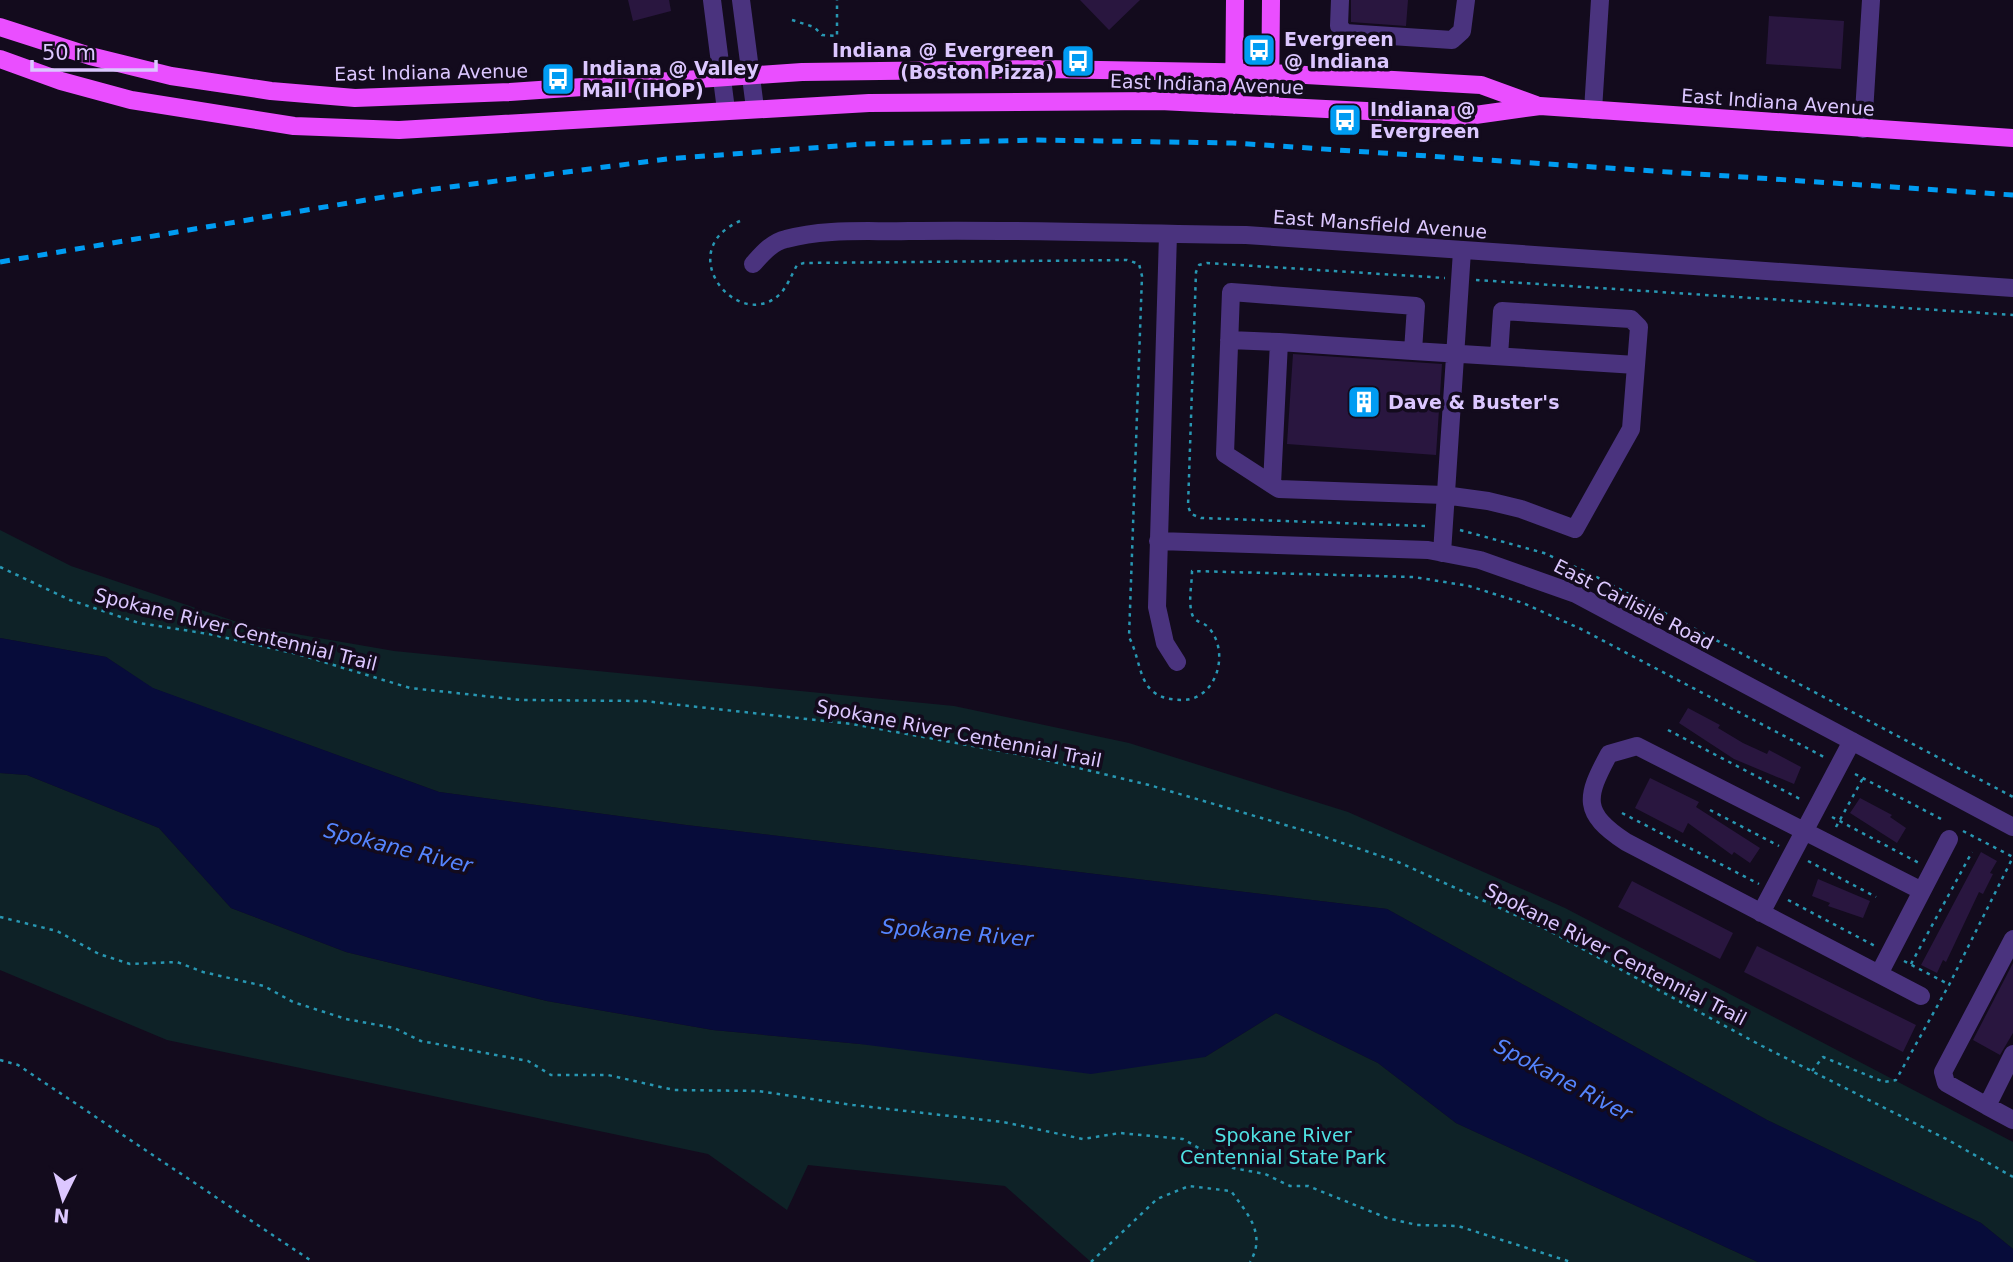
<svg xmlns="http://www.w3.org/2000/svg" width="2013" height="1262" font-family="'DejaVu Sans',sans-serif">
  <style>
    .green { fill: #0e2227 }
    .water { fill: #070c3a }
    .building { fill: #29163f }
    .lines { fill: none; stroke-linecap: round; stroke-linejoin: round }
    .path { stroke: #2897b2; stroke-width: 2.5; stroke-dasharray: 3.5 5; stroke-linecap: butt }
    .minor { stroke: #4a337e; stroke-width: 18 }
    .major { stroke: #ea4eff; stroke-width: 18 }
    .rail { stroke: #009cf2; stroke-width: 5; stroke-dasharray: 10 9; stroke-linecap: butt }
    .labels { text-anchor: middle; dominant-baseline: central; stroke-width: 7; stroke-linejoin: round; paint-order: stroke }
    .poi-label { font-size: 19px; font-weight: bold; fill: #dcc7ff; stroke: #130b1d; text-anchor: start }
    .street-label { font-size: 19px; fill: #dcc7ff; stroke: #130b1d }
    .park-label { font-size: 19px; fill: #4fe2e3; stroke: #130b1d }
    .water-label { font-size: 21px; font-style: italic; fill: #5585ff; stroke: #130b1d }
  </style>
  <rect width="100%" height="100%" fill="#130b1d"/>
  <path class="green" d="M0,530l71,36 178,60 145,25 560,55 175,37 219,69 217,96 448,234v107l-32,-26 -214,-103 -380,-211 -701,-84 -247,-33 -287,-104 -46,-31 -106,-19z
    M0,773l27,2 132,53 72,80 115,44 201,49 166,29 147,14 345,13 71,-44 102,50 78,60 302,139h-667l-86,-76 -197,-21 -21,45 -79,-56 -541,-114 -167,-70z"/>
  <path class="water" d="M0,638l106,19 47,31 286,104 247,33 701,84 380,211 214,103 32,26v13h-255l-302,-139 -78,-60 -102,-50 -71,44 -114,17 -231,-30 -147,-14 -166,-29 -201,-49 -115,-44 -72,-80 -132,-53 -27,-2z"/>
  <path class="building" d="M628,0h41l2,11 -38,10z
    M1080,0h60l-31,30z
    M1351,0h57l-2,26 -55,-4z
    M1769,16l75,5 -3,48 -75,-5z
    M1293,354l149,10 -6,91 -149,-11z
    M1688,708l32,17 -2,3 25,15 24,11 2,-4 32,17 -7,17 -60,-25 -55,-36z
    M1650,778l49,24 -3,5 64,41 -10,15 -16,-11 -2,3 -44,-32 -5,10 -48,-25z
    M1860,798l32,17 -2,2 16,11 -9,15 -47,-30z
    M1981,852l16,9 -7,12 3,1 -10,20 -4,-2 -33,70 -3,-2 -6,13 -16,-8z
    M1818,879l52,22 -7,17 -35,-12 2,-3 -18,-7z
    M1632,881l101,52 -13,26 -102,-52z
    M1757,946l159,79 -13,27 -159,-80z
    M2013,963v70l-13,22 -27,-15z"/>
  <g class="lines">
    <path class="path" d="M792,20l22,7 8,8 15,1v-36
      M740,221c-69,30 -2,113 40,73 7,-7 12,-20 17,-29l7,-2 323,-3 12,4 3,12 -13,361c15,29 7,62 52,63 36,1 50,-49 27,-73 -6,-6 -13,-4 -16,-13 -4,-13 0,-30 0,-43l222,6 55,9 54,17 58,26 243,128
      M1476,280l537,35
      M1425,526l-224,-8 -10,-4 -3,-8 8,-234 3,-7 8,-2 238,15
      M1460,530l84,23 47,21 422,223
      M0,567l70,33 69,23 70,11 88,20 113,34 111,12 123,1 208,23 181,33 116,28 167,49 82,28 146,66 218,118 188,95 63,36
      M1668,730l132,69
      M1855,774l90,47
      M1710,810l69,36
      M1622,813l137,71
      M1832,817l87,46
      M1836,827l27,-49
      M1963,831l50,26
      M1808,861l68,36
      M1788,900l87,46
      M0,917l57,14 42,23 31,10 47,-2 26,10 61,14 29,16 53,17 48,9 27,13 107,20 23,14h57l66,15 84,1 95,14 150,17 80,17 37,-6 63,6 50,29 32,6 25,12h18l79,32 30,7 41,1 113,36
      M1904,961l44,23
      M1911,964l61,-112
      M0,1060l18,5 295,197
      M1812,1071l11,-14 61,25 12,-2 53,-95 64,-128
      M1091,1262l66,-63 32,-13 42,5c16,22 36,43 19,71"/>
    <path class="minor" d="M712,0l14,110
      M741,0l14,108
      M1340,0l-1,26 6,7 107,7 10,-9 4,-31
      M1593,110l7,-110
      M1863,129l8,-129
      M1168,234l-11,373 8,36 12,19
      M753,264c9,-10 19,-22 33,-25 39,-11 83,-7 123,-8 112,-2 224,3 337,4l767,53
      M1229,340l50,2 -7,142
      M1279,342l134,9
      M1499,356l3,-45 129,8 8,8 -8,102 -56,100 -54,-20 -33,-8 -44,-6 -165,-6 -54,-35 6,-162 185,14 -3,45 223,14
      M1158,541l270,9 52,10 96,34 437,233
      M1442,553l20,-302
      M1761,913l91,-172
      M1879,974l70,-135
      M1921,996l-295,-154c-44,-29 -41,-44 -17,-88l28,-8 285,145
      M2013,1054l-26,52 26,14
      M1987,1106l-41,-23 -3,-11 70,-133"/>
    <path class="major" d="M0,27l90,29 81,20 100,15 84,7 155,-6 292,-20 242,-3 227,4 210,12 55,20
      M0,59l61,22 70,19 163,26 105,4 470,-27 291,-2 308,15 72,-10 473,32
      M1234,105l1,-105
      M1270,106l1,-106"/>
    <path class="rail" d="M0,262l419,-71 248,-32 196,-15 175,-4 195,3 780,52"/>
  </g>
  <defs>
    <symbol id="bus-square" viewBox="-11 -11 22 22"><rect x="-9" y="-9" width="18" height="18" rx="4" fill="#009cf2" stroke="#130b1d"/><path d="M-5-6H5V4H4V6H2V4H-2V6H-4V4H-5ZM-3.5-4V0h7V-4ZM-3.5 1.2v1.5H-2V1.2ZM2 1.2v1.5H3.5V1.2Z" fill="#fff"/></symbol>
    <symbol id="building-square" viewBox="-11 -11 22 22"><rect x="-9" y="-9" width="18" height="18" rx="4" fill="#009cf2" stroke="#130b1d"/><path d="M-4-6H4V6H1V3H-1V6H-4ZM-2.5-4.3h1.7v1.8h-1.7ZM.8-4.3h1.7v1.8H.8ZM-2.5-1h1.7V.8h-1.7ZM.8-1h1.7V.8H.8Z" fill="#fff"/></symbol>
  </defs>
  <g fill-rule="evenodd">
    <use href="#bus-square" x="1240" y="31" width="38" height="38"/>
    <use href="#bus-square" x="1059" y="42" width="38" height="38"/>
    <use href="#bus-square" x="539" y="60" width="38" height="38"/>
    <use href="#bus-square" x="1326" y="101" width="38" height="38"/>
    <use href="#building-square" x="1345" y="383" width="38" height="38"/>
  </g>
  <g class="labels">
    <g class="poi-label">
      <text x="1284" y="39">Evergreen<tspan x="1284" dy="22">@ Indiana</tspan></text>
      <text x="1054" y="50" text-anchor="end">Indiana @ Evergreen<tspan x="1054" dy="22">(Boston Pizza)</tspan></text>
      <text x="582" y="68">Indiana @ Valley<tspan x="582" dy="22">Mall (IHOP)</tspan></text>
      <text x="1370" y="109">Indiana @<tspan x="1370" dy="22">Evergreen</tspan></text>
      <text x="1388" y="402">Dave &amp; Buster's</text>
    </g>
    <g class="street-label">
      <text transform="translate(431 72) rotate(-1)">East Indiana Avenue</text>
      <text transform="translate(1207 84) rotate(2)">East Indiana Avenue</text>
      <text transform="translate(1778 102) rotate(4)">East Indiana Avenue</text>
      <text transform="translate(1380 224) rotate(4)">East Mansfield Avenue</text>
      <text transform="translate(1634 604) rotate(27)">East Carlisile Road</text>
      <text transform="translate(236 629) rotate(14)">Spokane River Centennial Trail</text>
      <text transform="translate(959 733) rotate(11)">Spokane River Centennial Trail</text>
      <text transform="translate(1616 954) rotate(27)">Spokane River Centennial Trail</text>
    </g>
    <g class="park-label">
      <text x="1283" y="1135">Spokane River<tspan x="1283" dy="22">Centennial State Park</tspan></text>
    </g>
    <g class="water-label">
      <text transform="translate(398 848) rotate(14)">Spokane River</text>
      <text transform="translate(957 933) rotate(5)">Spokane River</text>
      <text transform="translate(1563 1080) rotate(28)">Spokane River</text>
    </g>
  </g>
  <g transform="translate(63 1199) rotate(185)" stroke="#130b1d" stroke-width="5" paint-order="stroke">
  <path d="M0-5L12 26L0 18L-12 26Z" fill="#dcc7ff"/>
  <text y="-10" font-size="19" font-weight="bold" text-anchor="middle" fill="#dcc7ff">N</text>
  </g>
  <path d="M32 60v10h124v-10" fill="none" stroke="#dcc7ff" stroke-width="3.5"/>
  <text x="42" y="60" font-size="21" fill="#dcc7ff" stroke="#130b1d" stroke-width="5" paint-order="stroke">50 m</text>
</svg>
